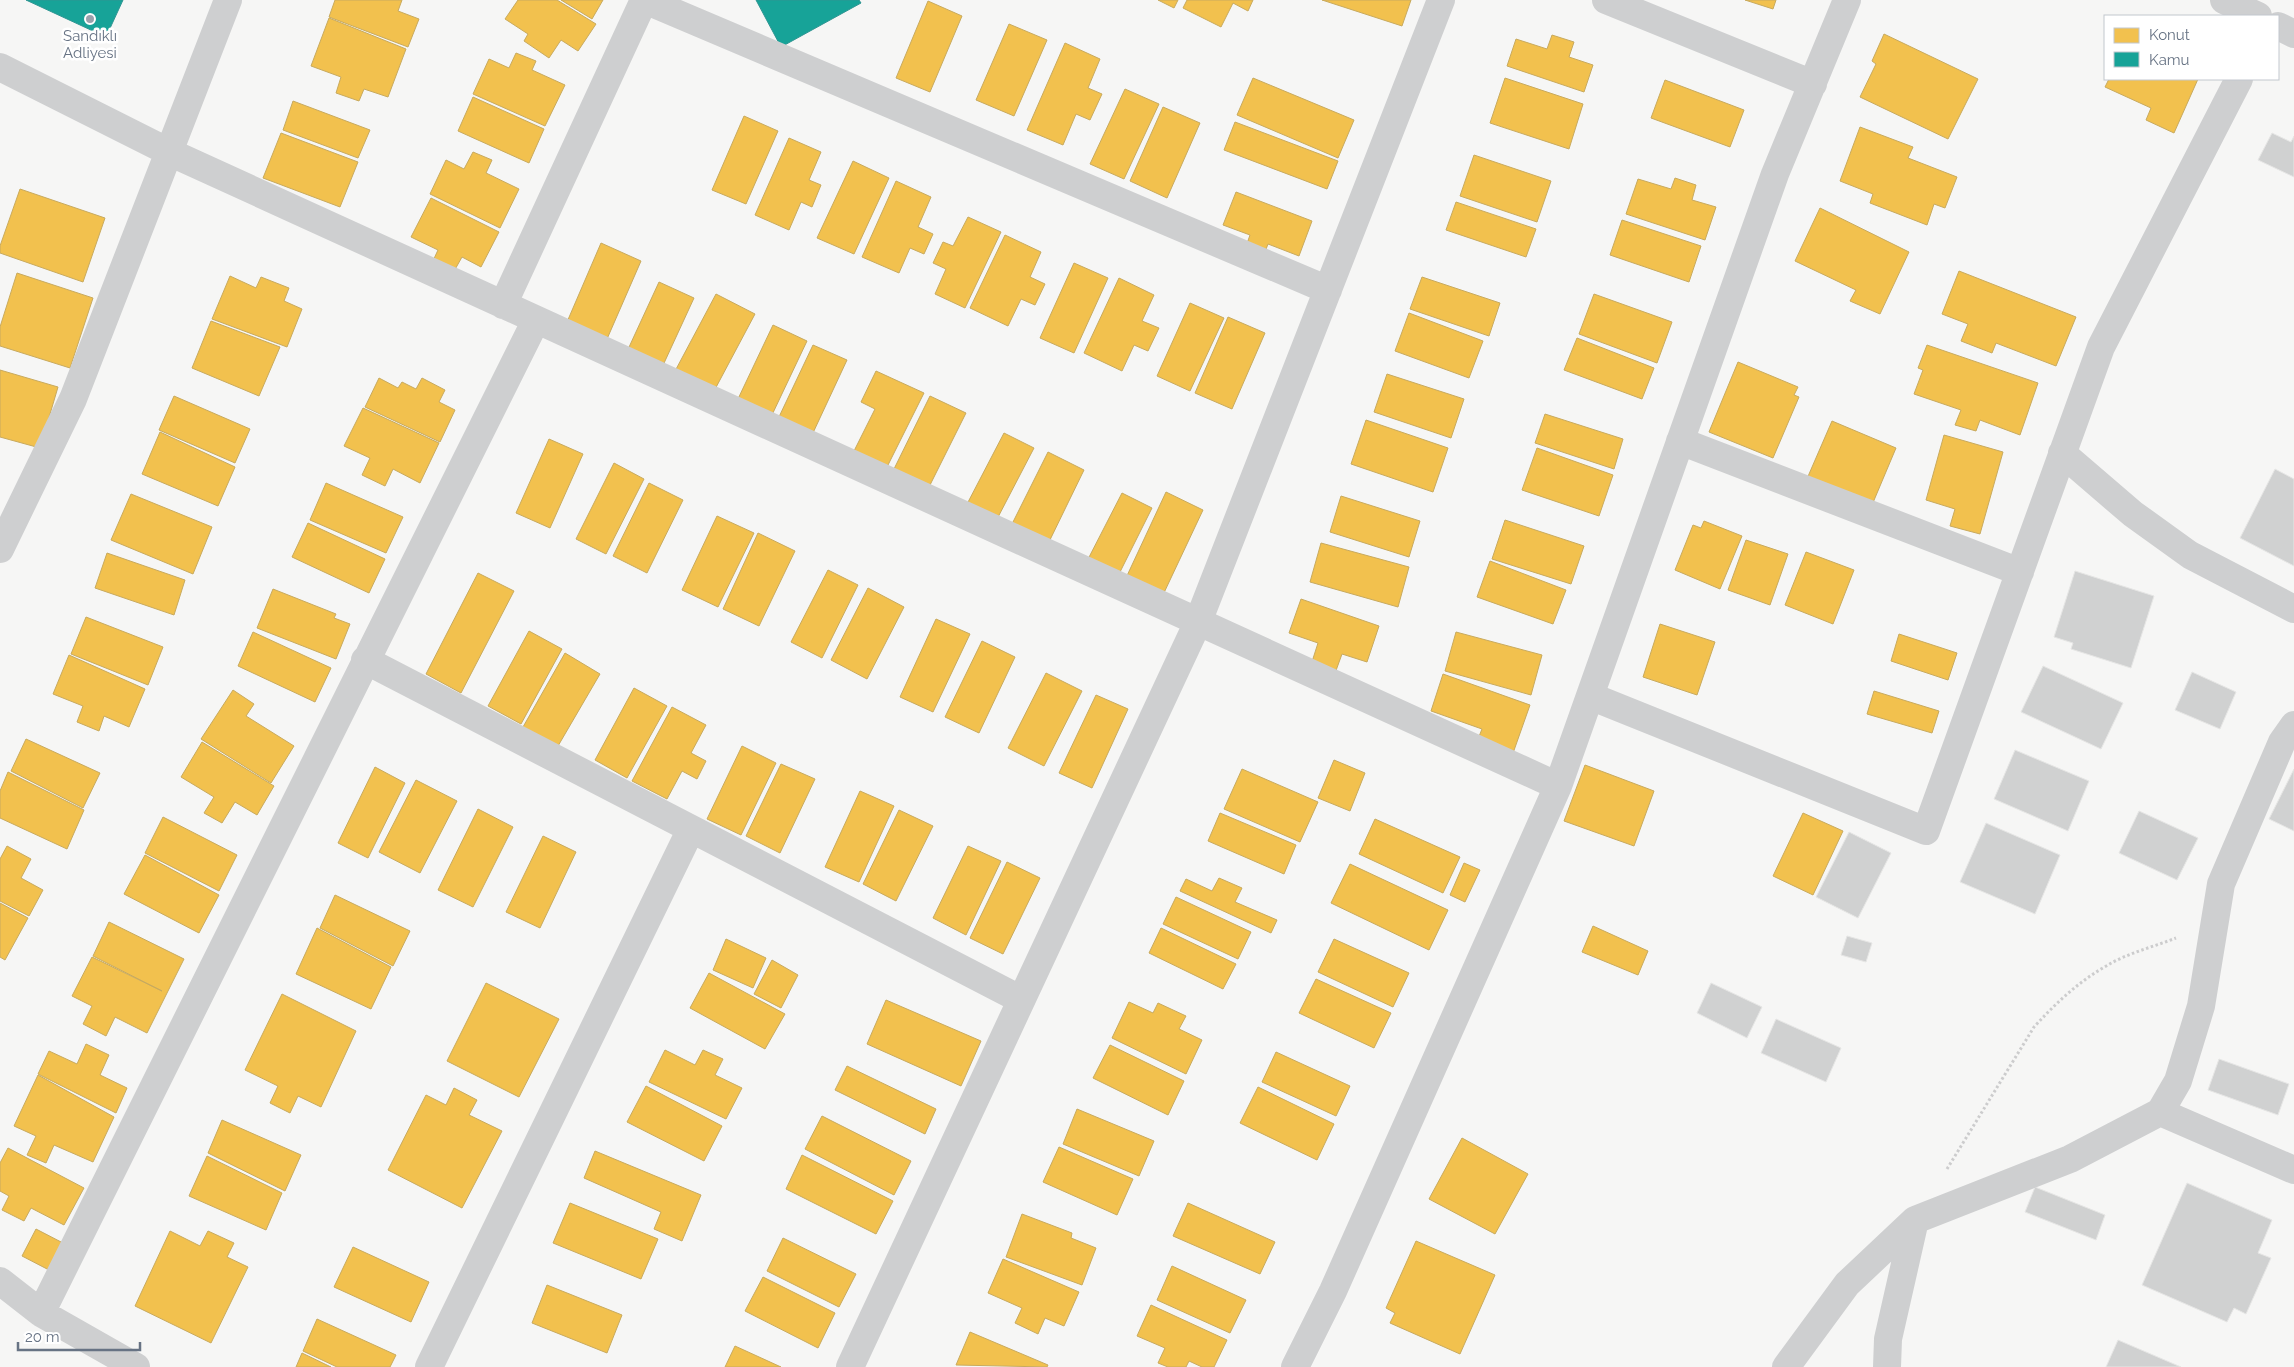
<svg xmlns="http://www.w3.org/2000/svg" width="2294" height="1367" font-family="Raleway,sans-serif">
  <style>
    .homes { fill: #f2c14e; stroke: #c8aa5e }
    .public { fill: #17a398; stroke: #2f9592 }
    .building { fill: #d0d1d1; stroke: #e6e6e5 }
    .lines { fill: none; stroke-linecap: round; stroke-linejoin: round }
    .path { stroke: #cccccd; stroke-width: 3; stroke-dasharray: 2.5 2.5; stroke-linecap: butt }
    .minor { stroke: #cecfd0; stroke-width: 28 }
    .poi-dot { fill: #99a1ac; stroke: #fff; stroke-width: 2 }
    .labels { text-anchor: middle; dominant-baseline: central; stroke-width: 5; stroke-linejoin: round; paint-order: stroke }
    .poi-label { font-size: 15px; fill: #677384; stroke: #fff }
  </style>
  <rect width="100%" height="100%" fill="#f6f6f5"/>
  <path class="homes" d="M335,0h67l-4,11 21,8 -11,28 -79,-30z
    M518,0h39l39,24 -18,27 -17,-11 -12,18 -25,-17 4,-7 -23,-15z
    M561,0h42l-11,19z
    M1158,0h20l-4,8z
    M1187,0h66l-5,11 -15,-8 -12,24 -38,-19z
    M1322,0h89l-9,26z
    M1745,0h31l-3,9z
    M928,1l34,15 -32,76 -34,-14z
    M329,18l77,31 -18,48 -24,-8 -5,12 -23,-8 5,-16 -30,-11z
    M1009,24l38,16 -33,76 -38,-16z
    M1884,34l94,45 -30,60 -88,-42 16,-33 -4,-3z
    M1552,35l22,7 -5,15 24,8 -9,27 -77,-26 9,-27 31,10z
    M1065,43l35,16 -12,29 14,6 -12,26 -14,-6 -13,31 -36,-15z
    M516,53l20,8 -4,9 33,15 -20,41 -72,-32 16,-35 20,9z
    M1253,78l101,42 -16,38 -101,-43z
    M1505,78l78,26 -14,45 -79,-26z
    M2109,79h89l-24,54 -28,-13 5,-12 -46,-21z
    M1665,80l79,30 -14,37 -79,-29z
    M1125,89l34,15 -35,75 -34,-15z
    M473,97l71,32 -15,34 -71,-32z
    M293,101l77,29 -12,28 -75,-28z
    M1163,107l37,16 -33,75 -37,-17z
    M744,116l34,15 -32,73 -34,-14z
    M1235,122l103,39 -11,28 -103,-39z
    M1860,127l53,20 -5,11 49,19 -12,31 -11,-4 -7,21 -57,-22 3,-9 -33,-13z
    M281,133l77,29 -18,45 -77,-29z
    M789,138l32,14 -12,28 12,5 -9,22 -11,-5 -12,28 -34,-15z
    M473,152l19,8 -6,13 33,16 -19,39 -70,-34 16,-34 18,9z
    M1474,155l77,26 -14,41 -77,-26z
    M853,161l36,17 -35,76 -37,-16z
    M1675,178l21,7 -4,15 24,7 -11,33 -79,-26 12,-35 33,10z
    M896,181l35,16 -13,30 15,7 -9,20 -14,-6 -11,25 -37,-16z
    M20,189l85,29 -22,64 -83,-29v-7z
    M1236,192l76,29 -13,35 -31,-12 -5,13 -18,-8 5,-14 -27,-10z
    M431,198l68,34 -18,35 -19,-10 -9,16 -21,-10 6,-13 -27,-13z
    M1456,202l80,27 -10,28 -80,-27z
    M1820,208l89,44 -29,62 -30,-13 6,-11 -61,-29z
    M968,217l33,15 -36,76 -30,-14 11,-25 -13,-6 10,-21 10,4z
    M1622,220l79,26 -12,36 -79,-27z
    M1005,235l36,17 -11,25 15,7 -10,21 -14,-6 -13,27 -38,-18z
    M601,243l40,18 -34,78 -40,-17z
    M1074,263l34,15 -34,75 -34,-15z
    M1959,271l117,46 -20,49 -60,-23 -4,10 -31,-12 7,-17 -26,-10z
    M17,273l76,25 -23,70 -70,-22v-19z
    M230,276l26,12 5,-11 28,11 -5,13 18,8 -15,38 -75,-28z
    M1422,277l78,26 -11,33 -79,-27z
    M1119,278l35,17 -12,26 17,7 -11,23 -14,-6 -12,26 -38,-18z
    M659,282l35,16 -35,76 -35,-16z
    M716,294l39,20 -42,79 -39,-20z
    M1594,294l78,28 -15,41 -78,-29z
    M1190,303l34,15 -34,73 -33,-15z
    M1409,313l74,28 -14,37 -74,-27z
    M1228,317l37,16 -33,76 -37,-16z
    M211,321l69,26 -21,49 -67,-28z
    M773,325l34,16 -36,76 -34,-16z
    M1577,338l77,30 -12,31 -78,-29z
    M813,345l34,15 -35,75 -34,-16z
    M1927,345l111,38 -18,52 -40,-15 -4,11 -21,-6 6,-15 -47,-16 9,-24 -5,-2z
    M1738,362l60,25 -4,8 5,2 -26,61 -64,-26z
    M0,370l58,17 -18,61 -40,-11z
    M876,371l48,22 -38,76 -33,-16 22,-44 -14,-7z
    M1387,374l77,25 -13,39 -77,-26z
    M379,378l19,10 4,-6 14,7 6,-11 23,12 -6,12 16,8 -15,32 -75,-35z
    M174,396l76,33 -15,34 -76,-33z
    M930,396l36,17 -38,76 -35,-18z
    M363,408l76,35 -19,40 -27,-14 -8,17 -23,-11 8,-17 -26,-12z
    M1545,414l78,25 -9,30 -79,-26z
    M1366,420l82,28 -15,44 -82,-28z
    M1832,421l64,27 -24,57 -66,-24z
    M160,432l75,35 -17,39 -76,-32z
    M1004,433l30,15 -38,73 -30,-15z
    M1944,435l59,17 -23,82 -30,-8 5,-17 -29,-9z
    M549,439l34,15 -33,74 -34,-15z
    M1537,448l76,27 -14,41 -77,-26z
    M1048,452l36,18 -37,76 -37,-18z
    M614,463l30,16 -38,75 -30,-15z
    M326,483l77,34 -17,36 -76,-33z
    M649,483l34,17 -36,73 -34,-17z
    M1166,492l37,18 -41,87 -37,-17z
    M1122,493l30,15 -36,72 -31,-15z
    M131,494l81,33 -19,47 -82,-34z
    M1341,496l79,25 -11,36 -79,-25z
    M717,516l37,17 -36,74 -36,-17z
    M1505,520l79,26 -13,38 -79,-25z
    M1704,521l38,15 -22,53 -45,-19 18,-45 8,3z
    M308,523l77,36 -16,34 -77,-36z
    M758,533l37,18 -36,75 -36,-17z
    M1746,540l42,14 -18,51 -42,-15z
    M1321,543l88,24 -11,40 -88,-25z
    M1806,552l48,18 -21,54 -48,-19z
    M107,553l78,27 -11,35 -79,-27z
    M1490,561l76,29 -13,34 -76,-27z
    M828,570l30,15 -36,73 -31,-16z
    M478,573l36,18 -53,102 -35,-19z
    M868,588l36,19 -37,72 -36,-19z
    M273,589l63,25 -2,4 16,6 -14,35 -79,-31z
    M1301,599l78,27 -12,36 -25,-8 -8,22 -24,-8 8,-25 -29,-10z
    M86,617l77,30 -15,38 -77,-31z
    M936,619l34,15 -37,78 -33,-15z
    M1660,624l55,18 -18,53 -54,-18z
    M529,631l33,18 -41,75 -33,-18z
    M253,632l78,36 -16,34 -77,-36z
    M1456,632l86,23 -11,40 -86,-24z
    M1899,634l58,19 -9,27 -57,-19z
    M982,641l33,16 -36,76 -34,-16z
    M565,653l35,21 -42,72 -35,-19z
    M69,655l76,34 -16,38 -25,-11 -5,15 -22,-9 6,-16 -30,-12z
    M1046,673l36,18 -38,75 -36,-18z
    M1443,674l87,31 -18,51 -36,-12 6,-15 -51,-18z
    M634,688l33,18 -40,72 -32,-18z
    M233,690l21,14 -8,12 48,30 -23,37 -70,-44z
    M1874,691l65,20 -7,22 -65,-19z
    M1096,695l32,14 -36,79 -33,-15z
    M672,707l34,18 -15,28 15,8 -9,18 -15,-8 -15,28 -35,-18z
    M26,739l74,34 -17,35 -72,-37z
    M202,742l72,44 -17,29 -22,-13 -13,21 -18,-10 10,-16 -33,-20z
    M742,746l34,17 -35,72 -34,-16z
    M1334,760l31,13 -15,38 -32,-13z
    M781,764l34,15 -35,74 -34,-17z
    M1585,765l69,26 -20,55 -70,-25z
    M375,767l30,16 -37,75 -30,-15z
    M1242,769l76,33 -18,40 -76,-33z
    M8,772l76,38 -17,39 -67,-31v-27z
    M416,780l41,21 -37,72 -41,-21z
    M860,791l34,15 -35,76 -34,-15z
    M478,809l35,18 -40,80 -35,-17z
    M899,810l34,16 -37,75 -33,-17z
    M1220,813l76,32 -12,29 -76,-33z
    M1803,813l40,18 -30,64 -40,-19z
    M163,817l74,38 -18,36 -74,-38z
    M1375,819l85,38 -17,36 -84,-39z
    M543,836l33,16 -36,76 -34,-16z
    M7,846l24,13 -10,19 22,12 -14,26 -29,-15v-42z
    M968,846l33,15 -35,74 -33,-17z
    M145,855l74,40 -20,38 -75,-39z
    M1007,862l33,16 -37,76 -33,-16z
    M1464,863l16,7 -15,32 -15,-7z
    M1350,864l98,46 -19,40 -98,-47z
    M1219,878l23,10 -7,14 42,18 -6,13 -91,-42 6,-12 26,12z
    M335,895l75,36 -17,35 -73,-38z
    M1176,897l75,35 -13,27 -75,-35z
    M0,903l28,15 -23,42 -5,-3z
    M109,922l75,37 -37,74 -32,-16 -9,19 -23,-12 9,-18 -20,-10 20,-39 70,34 -69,-35z
    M1593,926l55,25 -10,24 -56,-23z
    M317,928l74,39 -20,42 -75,-35z
    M1161,928l75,36 -13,25 -74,-36z
    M726,939l40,19 -13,30 -40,-18z
    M1334,939l75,34 -16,34 -75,-35z
    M772,960l26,15 -17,33 -27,-14z
    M709,973l76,41 -20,35 -75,-41z
    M1316,979l75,34 -17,35 -75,-35z
    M486,983l73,36 -40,78 -72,-36z
    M282,994l74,37 -35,76 -23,-11 -8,17 -20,-10 8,-17 -33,-16z
    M886,1000l95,41 -20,45 -94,-42z
    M1129,1002l24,11 5,-10 28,13 -7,13 23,11 -16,34 -74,-36z
    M86,1044l23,11 -9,20 27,13 -11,25 -78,-39 11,-23 28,13z
    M1110,1045l74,36 -16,34 -75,-37z
    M665,1050l30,15 8,-15 20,9 -8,16 27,13 -16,31 -77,-37z
    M1276,1052l74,34 -14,30 -74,-34z
    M847,1066l89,43 -11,25 -90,-44z
    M38,1075l76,42 -21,45 -39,-17 -8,18 -19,-8 9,-19 -22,-10z
    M646,1086l76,40 -18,35 -77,-39z
    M1258,1087l76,37 -17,36 -77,-37z
    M454,1088l23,12 -8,15 33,16 -40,77 -74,-38 38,-75 20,10z
    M1077,1109l77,32 -15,35 -76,-32z
    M822,1116l89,45 -17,34 -89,-46z
    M222,1120l79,35 -16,36 -77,-38z
    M1462,1138l66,36 -33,60 -66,-35z
    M1059,1147l74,32 -16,36 -74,-33z
    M8,1148l76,40 -20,37 -33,-17 -7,13 -22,-11 7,-14 -9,-5v-28z
    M595,1151l106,44 -19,46 -28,-12 7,-17 -77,-34z
    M802,1155l91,46 -17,33 -90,-45z
    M207,1156l75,37 -16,37 -77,-34z
    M570,1203l88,36 -17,40 -88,-36z
    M1188,1203l87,39 -15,32 -87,-38z
    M1022,1214l50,19 -1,5 25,10 -14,37 -76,-28z
    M36,1229l27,14 -14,27 -27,-14z
    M170,1231l30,15 8,-15 26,12 -7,14 21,10 -37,76 -76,-37z
    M783,1238l73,36 -17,33 -72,-36z
    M1416,1241l79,34 -35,79 -70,-31 5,-10 -9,-5z
    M353,1247l76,35 -18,40 -77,-35z
    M1003,1259l76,33 -15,34 -19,-8 -7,16 -23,-11 7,-15 -34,-15z
    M1172,1266l74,34 -16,33 -73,-33z
    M763,1277l72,36 -17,35 -73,-37z
    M547,1285l75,30 -15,38 -75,-30z
    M1151,1305l76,35 -13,27h-12l-13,-6 -3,6h-18l-10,-4 7,-15 -28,-12z
    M317,1319l79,36 -6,12h-53l-34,-16z
    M970,1332l78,33 -1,2 -91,-2z
    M735,1346l46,21h-56z
    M302,1353l29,14h-35z"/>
  <path class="public" d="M26,0h97l-17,37z
    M756,0h103l2,3 -80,44z"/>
  <path class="building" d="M2272,133l19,9 3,-6v41l-36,-17z
    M2275,469l19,10v87l-54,-28z
    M2075,571l79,25 -23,72 -60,-19 2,-6 -19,-6z
    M2043,666l80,37 -22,46 -80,-37z
    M2192,672l44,20 -16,37 -45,-19z
    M2015,750l74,31 -21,50 -74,-32z
    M2294,769v62l-25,-12z
    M2139,811l59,27 -21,42 -58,-27z
    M1986,823l74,32 -25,59 -75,-32z
    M1849,832l42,21 -33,65 -42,-21z
    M1847,936l25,7 -6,19 -25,-7z
    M1711,983l51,24 -15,31 -50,-25z
    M1776,1019l65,29 -15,34 -65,-29z
    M2219,1059l70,25 -11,31 -70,-25z
    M2187,1183l85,37 -14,33 13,5 -25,56 -12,-6 -7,14 -85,-37z
    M2035,1187l70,28 -9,25 -71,-28z
    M2118,1340l63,27h-75z"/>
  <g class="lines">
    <path class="path" d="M1947,1169l87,-142c22,-24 45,-46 74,-62 20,-12 45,-18 68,-27"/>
    <path class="minor" d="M645,0l683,290
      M1606,0l207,84
      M2224,0l34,16
      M2278,26l16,8
      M0,67l169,85 1389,634
      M503,305l141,-305
      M1680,441l340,131
      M2062,453l71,61 57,41 104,54
      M0,549l73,-150 155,-399
      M365,660l655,339
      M1590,696l336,135 175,-484 138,-268
      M2160,1112l134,58
      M0,1281l41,32 95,54
      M41,1313l495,-993
      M429,1367l262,-538
      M850,1367l348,-745 243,-622
      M1295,1367l38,-76 225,-505 217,-612 72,-174
      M1786,1367l61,-83 68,-64 155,-61 90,-47 18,-31 23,-75 20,-122 61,-142 12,-17
      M1887,1367l1,-28 27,-119"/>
  </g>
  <circle class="poi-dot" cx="90" cy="19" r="5"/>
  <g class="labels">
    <g class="poi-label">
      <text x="90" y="36">Sandıklı<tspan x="90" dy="17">Adliyesi</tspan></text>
    </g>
  </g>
  <rect x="2104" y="15" width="175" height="65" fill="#ffffff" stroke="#c2c7ce"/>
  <rect x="2114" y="28" width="25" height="15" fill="#f2c14e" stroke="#c2c7ce"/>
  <text x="2149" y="40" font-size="15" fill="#677384">Konut</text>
  <rect x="2114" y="52" width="25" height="15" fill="#17a398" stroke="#c2c7ce"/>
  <text x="2149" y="65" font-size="15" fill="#677384">Kamu</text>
  <path d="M18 1342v8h122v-8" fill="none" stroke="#677384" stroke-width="2.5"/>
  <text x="25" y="1342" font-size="15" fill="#677384" stroke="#ffffff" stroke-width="4" paint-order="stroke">20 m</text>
</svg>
